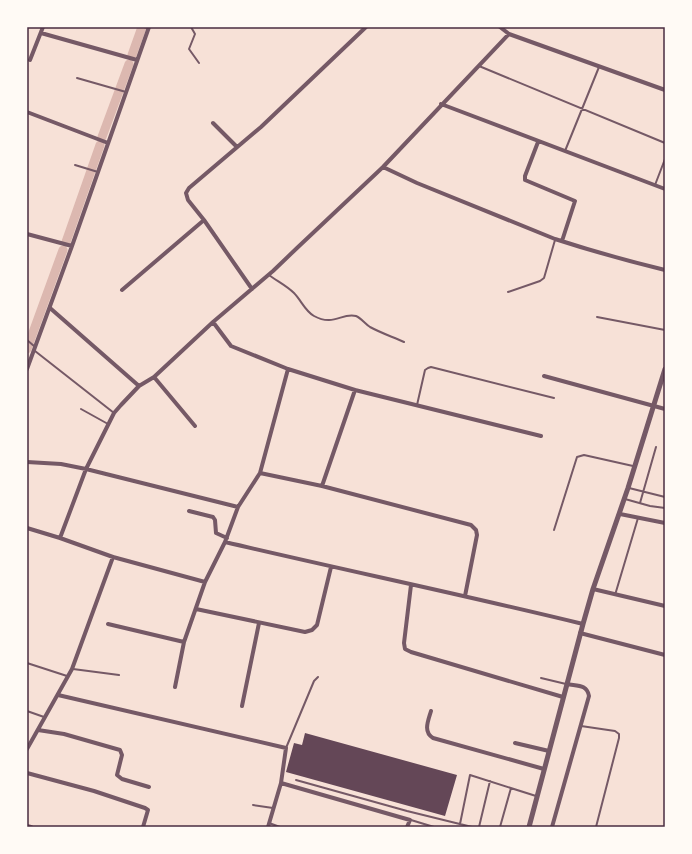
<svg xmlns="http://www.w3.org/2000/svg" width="692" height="854" font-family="Barlow,sans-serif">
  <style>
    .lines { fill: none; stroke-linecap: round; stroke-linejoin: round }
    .canal { stroke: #dcb8b0; stroke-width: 9 }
    .building { fill: #644757 }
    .service { stroke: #755966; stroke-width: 2 }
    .minor { stroke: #755966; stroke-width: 4 }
    .tertiary { stroke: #755966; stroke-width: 5 }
    .neatline { fill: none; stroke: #4a2c40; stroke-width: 1.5 }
  </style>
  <rect width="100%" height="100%" fill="#f7e1d7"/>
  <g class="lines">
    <path class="canal" d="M132,55l10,-28
      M102,137l27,-73
      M66,242l34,-97
      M27,349l36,-99"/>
  </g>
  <path class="building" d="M305,733l152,42 -12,41 -159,-44 8,-29 8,2z"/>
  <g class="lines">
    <path class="service" d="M144,27l4,1
      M191,27l4,7 -6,15 10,14
      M479,66l186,77
      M77,78l49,14
      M565,151l34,-84
      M75,165l23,7
      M655,185l10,-26
      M269,275c8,6 18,11 25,18 7,7 11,18 20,23 20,11 28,-4 42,0 5,2 9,8 14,11 11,6 23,10 34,15
      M508,292l32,-11 4,-3 11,-38
      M597,317l68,13
      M27,340l7,6
      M35,351l79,62
      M417,405l8,-35 3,-2 3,-1 123,31
      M81,409l27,15
      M629,488l36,9
      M625,499l25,7 15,2
      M640,503l16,-56
      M554,530l23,-73 7,-2 49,11
      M615,595l23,-77
      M27,663l40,13
      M73,669l46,6
      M541,678l25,6
      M27,711l17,6
      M581,726l34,5 4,3v4l-23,89
      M286,748l28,-67 4,-4
      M296,780l111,31 65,16
      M253,805l20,3
      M411,820l23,7
      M269,823l11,4
      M460,824l10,-49 66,21
      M479,827l11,-46
      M500,827l11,-39"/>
    <path class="minor" d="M500,27l9,7 156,56
      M41,33l96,27
      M30,60l13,-33
      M441,104l224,85
      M27,112l81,31
      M213,123l24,24
      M538,142l-13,34v4l50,21 -13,40
      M383,167l34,16 138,56c37,12 73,22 110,31
      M27,234l45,12
      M252,289l-48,-69 -16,-20 -2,-7 3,-5 72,-61 105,-100
      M122,290l82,-70
      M50,308l89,78
      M213,322l18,24 57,23 67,21 186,46
      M27,369l45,-123 77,-219
      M544,376l121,33
      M154,377l41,49
      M27,462l34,2 25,5 152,38
      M260,473l62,13 149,39 5,5 1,5 -12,61
      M322,486l33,-96
      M189,511l24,6 2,3 1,13 11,5
      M620,514l45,9
      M27,528l33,10 53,19 92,25
      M60,538l26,-69 28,-56 7,-8 18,-19 15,-9 59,-55 60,-51 24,-23 86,-81 126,-133
      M225,542c119,28 239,53 358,82
      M411,585l-7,58 1,6 6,3 152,45
      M593,589l72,17
      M196,609l109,23 7,-2 5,-5 14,-58
      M108,624l76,18
      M580,633l85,22
      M175,687l9,-45 21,-60 20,-40 13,-35 22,-34 28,-104
      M58,695l228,53 -5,35 -13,44
      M242,706l17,-83
      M431,711c-3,10 -8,21 2,27l111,31
      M38,730l26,4 56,16 2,5 -5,20 5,4 27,8
      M515,743l34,8
      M27,749l45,-80 41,-112
      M27,773l67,18 51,17 3,2 -5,17
      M281,783l129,37 -3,7
      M27,826l4,1
      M552,827l37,-131c-2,-12 -12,-10 -22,-12"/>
    <path class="tertiary" d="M529,827l54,-203 10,-35 35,-101 37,-119"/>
  </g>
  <rect width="692" height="854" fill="none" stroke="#fffaf5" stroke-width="56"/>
  <rect x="28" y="28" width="636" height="798" class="neatline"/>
</svg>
